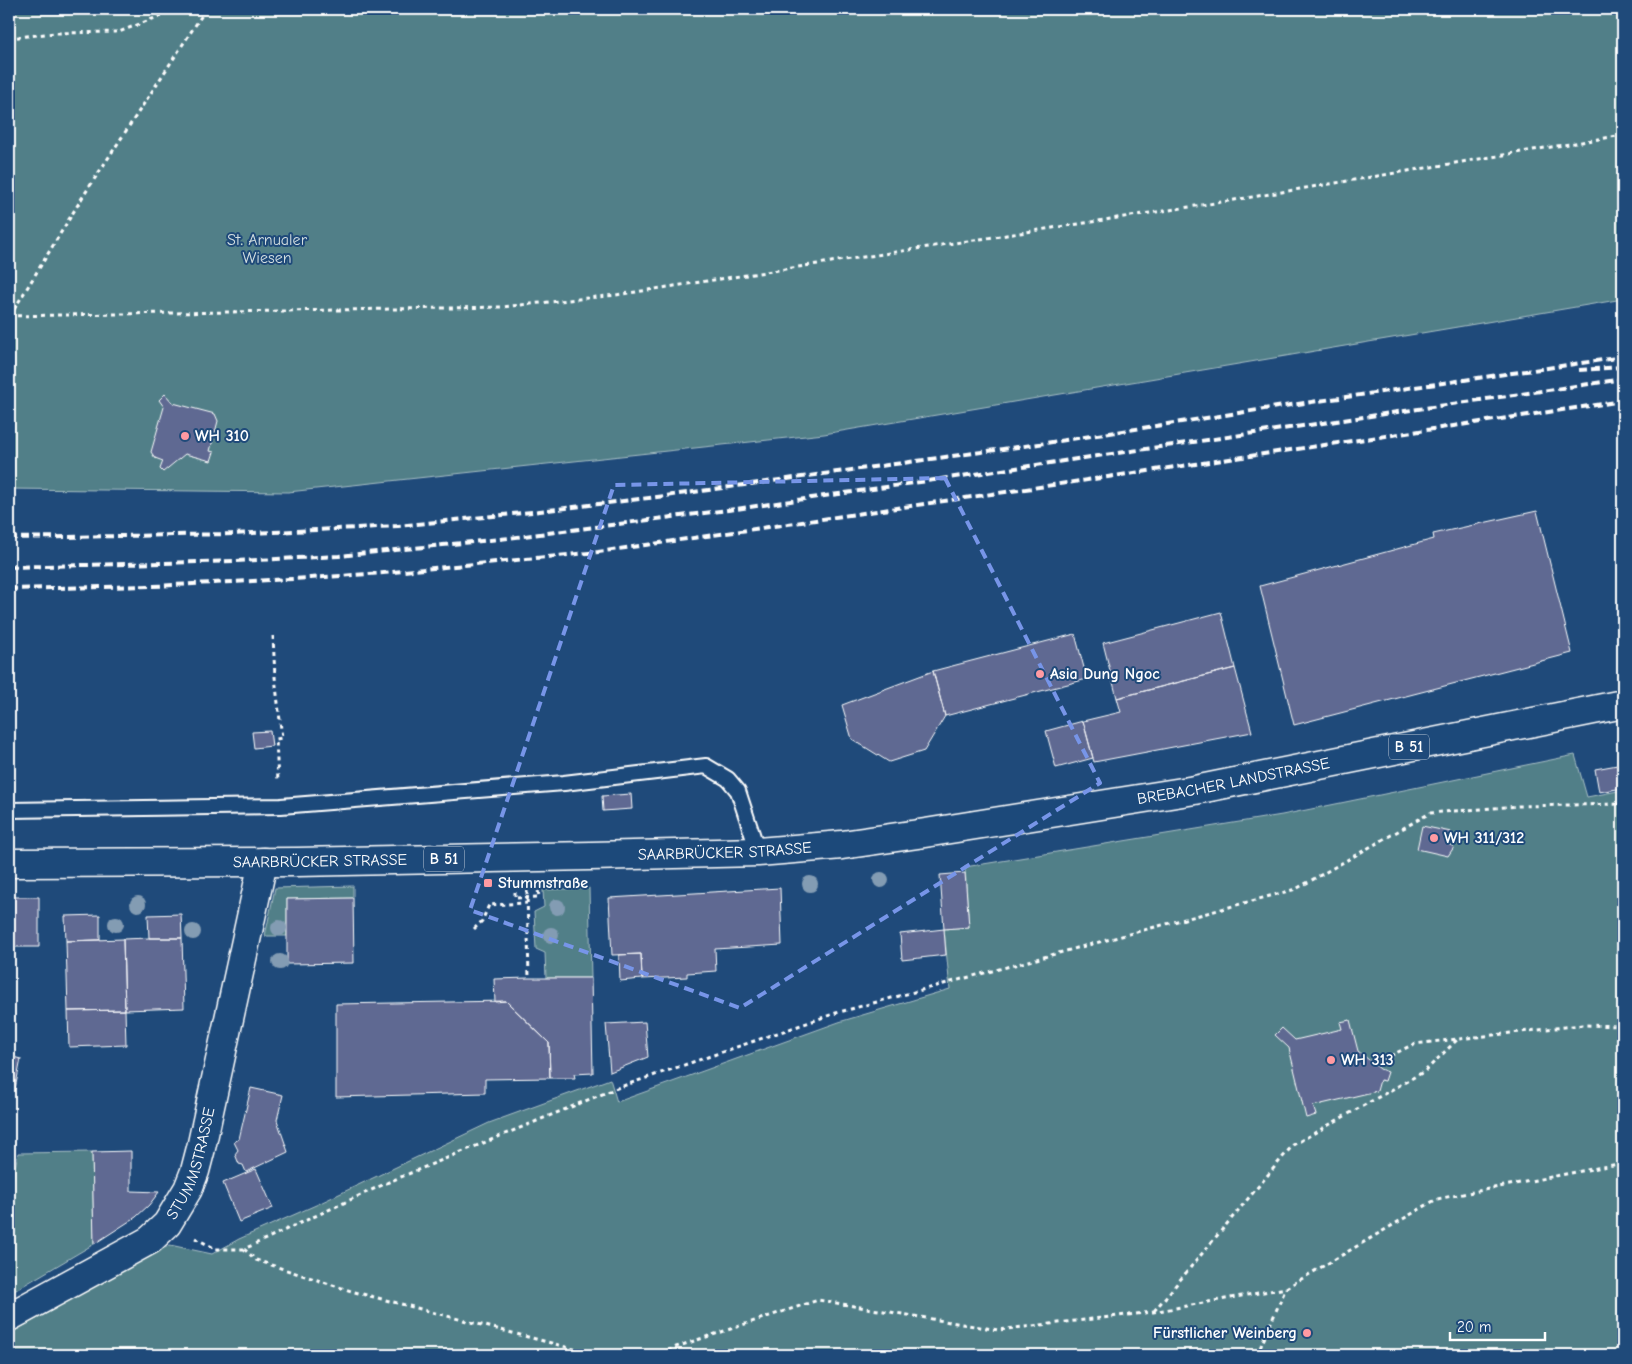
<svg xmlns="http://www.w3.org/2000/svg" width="1632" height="1364" font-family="'Comic Neue',sans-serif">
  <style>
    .green { fill: #517f88; stroke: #a8bfc4 }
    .building { fill: #5e6992; stroke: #fff }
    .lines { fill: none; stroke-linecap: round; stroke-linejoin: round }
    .lane-casing { stroke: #fff; stroke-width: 18 }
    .street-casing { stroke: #fff; stroke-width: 31 }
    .primary-casing { stroke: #fff; stroke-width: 31 }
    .path { stroke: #fff; stroke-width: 3; stroke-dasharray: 4 4; stroke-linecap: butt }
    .lane { stroke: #1f4a7a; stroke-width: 14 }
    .street { stroke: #1f4a7a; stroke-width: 28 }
    .primary { stroke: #1f4a7a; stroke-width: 28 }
    .rail { stroke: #fff; stroke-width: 4; stroke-dasharray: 8 4; stroke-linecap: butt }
    .tree { fill: #839cb3 }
    .marked { fill: none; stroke: #7795e8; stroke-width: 4; stroke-dasharray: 10 6; stroke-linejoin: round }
    .poi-dot { fill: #ff9aa2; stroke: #1f4a7a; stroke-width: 2 }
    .labels { text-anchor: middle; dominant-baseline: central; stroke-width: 4; stroke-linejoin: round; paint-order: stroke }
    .shield { fill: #1f4a7a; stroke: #bcc9d7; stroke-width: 1 }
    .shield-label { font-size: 15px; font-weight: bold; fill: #fff }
    .park-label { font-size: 16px; fill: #d4dfe1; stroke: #1f4a7a }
    .poi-label { font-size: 16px; font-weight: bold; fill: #fff; stroke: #1f4a7a; text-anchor: start }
    .street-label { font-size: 16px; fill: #fff; stroke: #1f4a7a }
  </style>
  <rect width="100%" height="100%" fill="#1f4a7a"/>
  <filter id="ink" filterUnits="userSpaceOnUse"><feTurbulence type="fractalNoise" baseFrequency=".02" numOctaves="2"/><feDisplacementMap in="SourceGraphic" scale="10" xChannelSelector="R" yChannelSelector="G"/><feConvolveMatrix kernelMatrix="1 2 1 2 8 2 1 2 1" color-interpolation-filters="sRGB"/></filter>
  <g filter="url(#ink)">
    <path class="green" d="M9,9h1614v290l-799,135 -536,58 -279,-3z
      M1575,755l12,42 36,-7v565h-1614v-21l161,-89 42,9 27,-15 77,-34 173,-82 121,-44 7,23 222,-80 111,-33 -6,-60 25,-2 -4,-60 317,-52z
      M353,886v12l-66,1v37h-22l10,-48z
      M589,888l2,90h-45l-1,-25 -9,-4 -2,-37 10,-5 -1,-17z
      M92,1152l2,92 -85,50v-97l9,-44z"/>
    <path class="building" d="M165,394l8,9 42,11 3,7 -8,30 4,1 -3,9 -26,-7 -22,18 -3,-3 3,-8 -8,-3 -4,-6 13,-45 -5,-7z
      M1537,511l35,142 -278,72 -34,-139 174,-47 -1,-5z
      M1221,612l14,56 -118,30 -14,-55z
      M1075,634l12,45 -142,37 -12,-45z
      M1235,668l17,64 -158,30 -11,-41 38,-9 -4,-14z
      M933,671l12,45 -21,35 -35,11 -37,-23 -10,-34z
      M1083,721l10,37 -37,10 -10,-37z
      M270,731l2,15 -18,2 -2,-16z
      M1623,764v24l-24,4 -4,-23z
      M631,794l1,15 -29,2 -1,-15z
      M1422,826l29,6 -3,12 6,3 -6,9 -31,-7z
      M965,873l4,54 -25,2 -4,-54z
      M780,888l2,57 -67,4 1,22 -29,2v4l-45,2 -1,-25 -29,1 -3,-57z
      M9,897h30v50h-30z
      M353,898l1,65 -67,1v-65z
      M181,914l1,24h-33l-1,-23z
      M100,915v25l-34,1 -1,-25z
      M944,929l2,26 -44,5 -2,-26z
      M149,938h33l2,70 -59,2 -2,-71z
      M123,939l2,71 -57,1 -2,-70z
      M641,954l1,25 -22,2 -1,-26z
      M529,978h62l2,95 -19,1 1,4h-25l-1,-35 -43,-42 -11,1 -1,-23z
      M506,1001l43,42 1,35 -65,1v14l-149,4v-93z
      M125,1010l1,35 -57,2 -1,-36z
      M1350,1020l8,31 22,18 8,3 -3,9 -5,-1 -3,11 -64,15 3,9 -10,3 -17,-70 -14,-13 7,-7 13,12 47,-11 -2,-7z
      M645,1022l3,35 -38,15 -4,-48z
      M9,1056l12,3 -6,30 -6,-1z
      M251,1088l32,7 -6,25 11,32 -42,20 -3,-7 -4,-1 -4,-10 3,-4 -4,-8 5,-3z
      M131,1151v40l28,1 -10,13 -13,12 -42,27 -2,-92z
      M256,1169l17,39 -34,14 -16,-39z"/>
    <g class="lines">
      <defs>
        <path id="lane" d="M9,810l272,-4 283,-23 142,-17 22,13 10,12 20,61"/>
        <g id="street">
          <path id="s1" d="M9,1317l141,-77 17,-16 21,-35 7,-18 6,-23 62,-286"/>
        </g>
        <g id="primary">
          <path id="s2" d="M9,863l288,-1 294,-6 167,-4 84,-7 83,-12 270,-43 428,-86"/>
        </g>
      </defs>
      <use href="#lane" class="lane-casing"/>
      <use href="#street" class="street-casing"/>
      <use href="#primary" class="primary-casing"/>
      <path class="path" d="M9,38l46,-5 64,-1 59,-23
        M9,316l493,-9 114,-12 612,-94 395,-66
        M10,316l72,-118 124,-189
        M273,636l2,41 7,61 -6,1 2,43
        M527,891l2,87
        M515,892v6l24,-1 -1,-7
        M474,929l8,-8 7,-16 38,-2
        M1376,1063l38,-19 168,-19 41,1
        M195,1238l21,11h28l147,-68 226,-93 219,-75 460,-124 134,-76 89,-7 104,-2
        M244,1249l12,11 95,31 246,64
        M1154,1311l139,-166 132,-74 33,-32
        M661,1355l15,-8 142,-47 180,30 155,-18 133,-24 151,-89 186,-36
        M1257,1355l29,-67"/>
      <use href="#lane" class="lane"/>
      <use href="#street" class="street"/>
      <use href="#primary" class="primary"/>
      <path class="rail" d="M1579,370l44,-3
        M9,538l223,-4 166,-8 134,-14 133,-16 381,-53 231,-36 346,-50
        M9,567l228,-6 102,-5 170,-18 234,-30 880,-129
        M9,589l145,-3 156,-8 73,-5 215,-21 1025,-151"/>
    </g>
    <g class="tree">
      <circle cx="881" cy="880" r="8"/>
      <circle cx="810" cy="884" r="8"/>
      <circle cx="138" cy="904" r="8"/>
      <circle cx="557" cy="907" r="8"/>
      <circle cx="116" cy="924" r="8"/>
      <circle cx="279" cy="928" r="8"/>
      <circle cx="193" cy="932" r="8"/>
      <circle cx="551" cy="935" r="8"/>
      <circle cx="280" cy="962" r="8"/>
    </g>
  </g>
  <path class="marked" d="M945,478l155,305 -360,225 -270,-98 144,-425z"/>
  <g class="poi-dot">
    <circle cx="185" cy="436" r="5"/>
    <circle cx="1040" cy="674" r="5"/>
    <circle cx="1434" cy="838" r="5"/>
    <rect x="483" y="878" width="10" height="10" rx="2.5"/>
    <circle cx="1331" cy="1060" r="5"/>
    <circle cx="1307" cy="1333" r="5"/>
  </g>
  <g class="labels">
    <g class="shield">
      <rect x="1389" y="734.5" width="40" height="25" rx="4"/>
      <rect x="424" y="846.5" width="40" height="25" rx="4"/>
    </g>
    <g class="shield-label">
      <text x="1409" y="747">B 51</text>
      <text x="444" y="859">B 51</text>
    </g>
    <g class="park-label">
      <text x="267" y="240">St. Arnualer<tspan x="267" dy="18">Wiesen</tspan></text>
    </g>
    <g class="poi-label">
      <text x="195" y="436">WH 310</text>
      <text x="1050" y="674">Asia Dung Ngoc</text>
      <text x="1444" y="838">WH 311/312</text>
      <text x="498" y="883">Stummstraße</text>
      <text x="1341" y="1060">WH 313</text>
      <text x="1297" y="1333" text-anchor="end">Fürstlicher Weinberg</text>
    </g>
    <g class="street-label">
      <text stroke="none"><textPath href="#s2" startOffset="1230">BREBACHER LANDSTRASSE</textPath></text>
      <text stroke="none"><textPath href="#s2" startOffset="716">SAARBRÜCKER STRASSE</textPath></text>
      <text stroke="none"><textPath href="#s2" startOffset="311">SAARBRÜCKER STRASSE</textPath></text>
      <text stroke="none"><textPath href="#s1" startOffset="250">STUMMSTRASSE</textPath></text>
    </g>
  </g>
  <rect width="1632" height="1364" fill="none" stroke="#1f4a7a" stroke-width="30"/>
  <rect x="15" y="15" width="1602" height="1334" fill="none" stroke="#fff" stroke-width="2" filter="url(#ink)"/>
  <path d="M1450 1332v8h95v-8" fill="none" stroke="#ffffff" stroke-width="2.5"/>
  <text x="1457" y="1332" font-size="15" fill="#ffffff" stroke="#1f4a7a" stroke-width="4" paint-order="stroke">20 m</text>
</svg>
